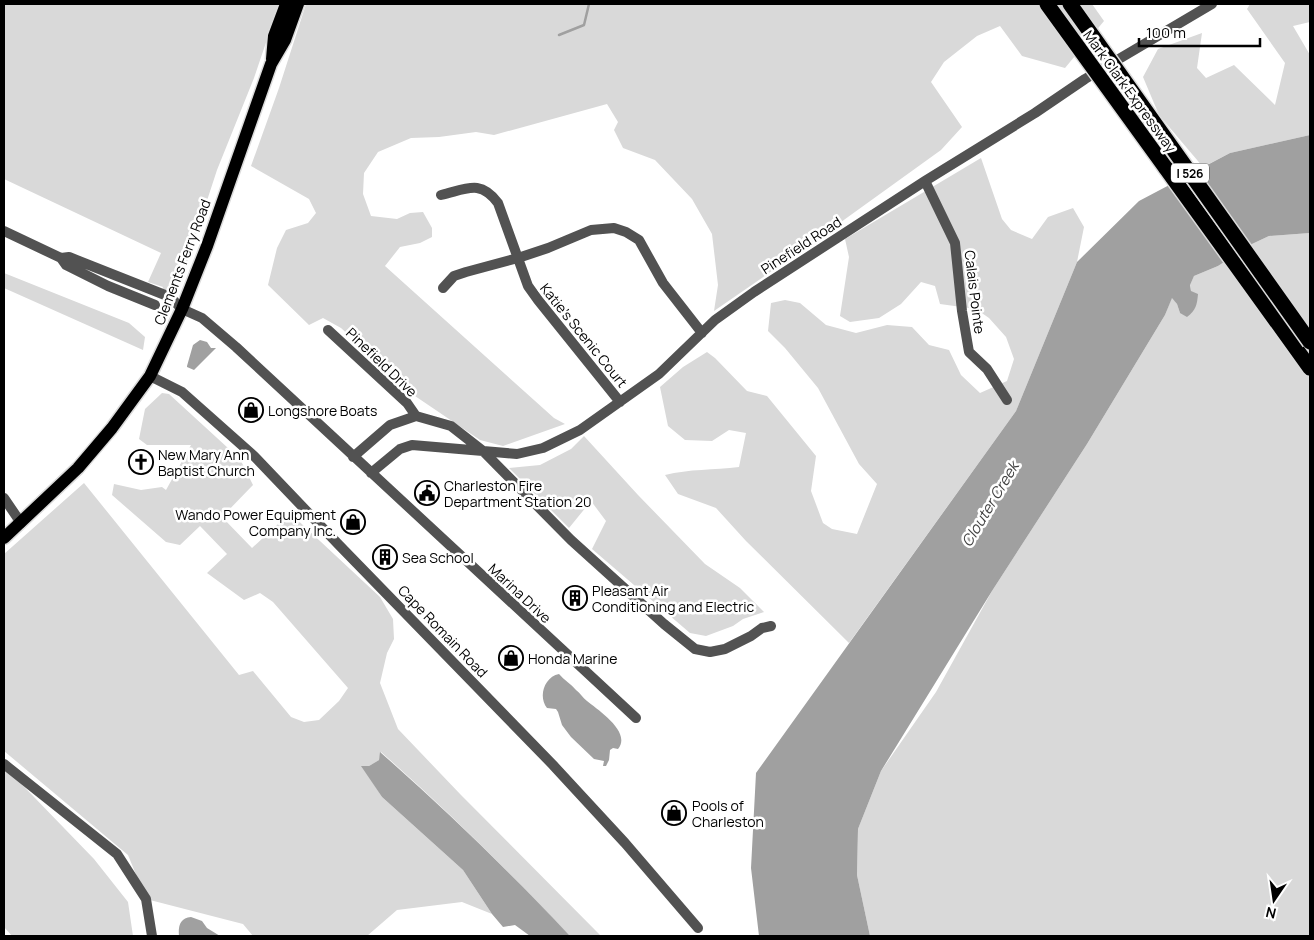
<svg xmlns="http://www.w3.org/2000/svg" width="1314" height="940" font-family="Manrope,sans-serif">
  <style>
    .green { fill: #d9d9d9 }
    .water { fill: #a0a0a0 }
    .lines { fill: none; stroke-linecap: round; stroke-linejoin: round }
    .stream { stroke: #a0a0a0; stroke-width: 2.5 }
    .major-casing { stroke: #dbdbdb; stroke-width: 15 }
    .highway-casing { stroke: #dbdbdb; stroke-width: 18 }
    .minor { stroke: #525252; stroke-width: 10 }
    .major { stroke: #000; stroke-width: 12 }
    .highway { stroke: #000; stroke-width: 15 }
    .highway-bridge-casing { stroke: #dbdbdb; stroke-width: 18; stroke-linecap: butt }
    .highway-bridge { stroke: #000; stroke-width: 15 }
    .labels { text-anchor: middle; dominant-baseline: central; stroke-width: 5; stroke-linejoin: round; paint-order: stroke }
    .shield { fill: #fff; stroke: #4c4c4c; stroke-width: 1 }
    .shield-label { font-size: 12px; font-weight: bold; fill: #000 }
    .street-label { font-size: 14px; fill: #000; stroke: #fff }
    .poi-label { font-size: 14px; fill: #000; stroke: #fff; text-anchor: start }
    .water-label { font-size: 15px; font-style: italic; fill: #414141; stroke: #fff }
  </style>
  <rect width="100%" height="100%" fill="#fff"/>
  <path class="green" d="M4,4h275l-25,74 -37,92 -34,104 -5,9 -8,8h-8l1,-4 -15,-5 13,-29 -157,-74z
    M306,4h786l12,17 -39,47 -43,-12 -22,-30 -23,10 -33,26 -13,20 31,45 -21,23 -143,103 -84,58 4,-26 -6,-51 -20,-35 -37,-39 -32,-12 -9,-18 4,-8 -11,-18 -113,31 -18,-3 -37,5 -28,1 -33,14 -14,21 -1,21 8,22 26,3 13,-6 13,-1 9,16v9l-12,6 -20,4 -15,19 169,152 11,6 -62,22 -23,-6 -65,-44 -74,-68 -18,-10 -14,7 -41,-40 9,-37 9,-18 22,-7 8,-10 -7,-14 -58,-33 28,-78z
    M1250,4h60v18l-17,4 17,29v80l-80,18 -27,14 -44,-52 -16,-38 15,-28 44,-16 -5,35 9,10 28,-13 41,40 10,-42 -38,-54z
    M981,158l21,61 9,11 21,9 16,-22 25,-9 11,19 -7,35 -61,149 -167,232 -103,-102 -30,-33 -38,-14 -13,-19c24,-6 49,-5 74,-8l7,-34 -17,-3 -17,11 -27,-1 -17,-14 -8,-39 23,-20 24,-15 8,6 32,33 20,5 49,60 -5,35 12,32 9,6 25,5 20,-50 -18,-20 -41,-76 -33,-40 -17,-17 3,-28 14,-3 15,3 26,22 30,8 31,-8 25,2 17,18 20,5 12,25 19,18 27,-12 7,-22 -8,-22 -17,-19 -13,-9 -36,-5 -5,-18 -14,-4 -20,22 -22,14 -29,4 -10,-6 9,-59 -4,-18z
    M1310,233v703h-440l-13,-61 1,-46 23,-58 55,-79 56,-101 95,-147 78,-129 7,-18 5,7 3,9 11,-22 -1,-7 4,-8 24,-10 34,-22 17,-8z
    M4,273l125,50 16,14 -2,13 -139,-62z
    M162,393l7,1 71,65 13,26 -31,32 30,31 38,-35 90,84 13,22 1,20 -7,14 -7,30 18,46 63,66 140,141h-31c-60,-64 -123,-126 -189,-184l-2,8 -10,6h-7l20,31 81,73 29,44 -30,-12 -65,8 -30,26h-114l-10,-12 -97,-25 -18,-44 -124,-104v-197l80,-71 155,192 14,-4 38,46 13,5 15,-2 20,-19 9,-13 -75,-86 -13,-9 -16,7 -37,-27 20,-19 -27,-28 -20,19 -14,-3 -54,-47 2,-11 27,6 21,-3 4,3 25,-45h-44l-8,-6 6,-30z
    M584,436l54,59 67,69 35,24 24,24 -21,7 -10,7 -27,10 -16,-3 -98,-84 14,-28 -15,-20 -22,27 -60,-60 31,-3 31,-16z
    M4,766l90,93 34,43 5,34h-121l-8,-9z"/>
  <path class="water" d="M1310,135v98l-41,3 -17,8 -34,22 -24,10 -4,9 1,6 7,3c-1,11 -2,16 -11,23l-7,-4 -3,-9 -5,-6 -7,17 -78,129 -95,147 -111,180 -23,58 -1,46 13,61h-111l-8,-68 5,-95 260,-362 61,-149 62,-61 91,-48z
    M200,340l7,2 4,6h5l-22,22 -7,-3v-1l6,-21z
    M559,674c5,6 12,10 17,16 4,3 7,8 11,11 11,9 45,31 31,48l-5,-1 -3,2 -1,10 -3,6h-3l1,-5 -10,-2 -23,-22 -9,-12 -4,-13 -2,-3 -9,-1c-9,-11 -3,-31 12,-34z
    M380,752c66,58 130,120 190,184h-40l-15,-11 -12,2 -11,-13 -29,-44 -81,-73 -21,-31h8l10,-6z
    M191,917l11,4 5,7 13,8h-41c-1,-10 1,-18 12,-19z"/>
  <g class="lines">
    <path class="stream" d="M559,35l25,-10 5,-21"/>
    <defs>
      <path id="major" d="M272,59l2,-23 12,-32
        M4,538l74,-70 34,-40 38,-52 32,-67 25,-63 64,-182 14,-24 13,-36"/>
      <path id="highway" d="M1165,167l145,201"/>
    </defs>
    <use href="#major" class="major-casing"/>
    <use href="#highway" class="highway-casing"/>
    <path class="minor" d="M925,181l30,62 7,68 7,41 18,17 20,31
      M441,195c26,-6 39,-16 57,8l30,83 10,14 82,102
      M4,231l57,27 5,7 42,21 47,19
      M61,258l8,-1 101,40 12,12 20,9 34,29 400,371
      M443,288l11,-12 12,-4 52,-14 30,-10 43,-18 23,-2 12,4 13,8 24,43 39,50
      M328,330l79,73 9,13
      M150,376l32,16 72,64 85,89 214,220 72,78 73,85
      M353,457l37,-32 26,-9 35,10 32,25 34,3 26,-6 37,-18 79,-56 56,-54 39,-28 171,-111 110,-68 50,-34 127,-75
      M371,473l29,-24 12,-4 71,6 88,89 93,84 31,25 15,3 15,-3 26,-13 11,-8 9,-2
      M4,498l17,25
      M4,764l113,90 29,45 6,37"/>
    <use href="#major" class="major"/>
    <use href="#highway" class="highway"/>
    <defs>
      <path id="highway-bridge" d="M1047,4l118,163
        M1070,4l240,338"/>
    </defs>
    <use href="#highway-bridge" class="highway-bridge-casing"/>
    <use href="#highway-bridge" class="highway-bridge"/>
  </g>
  <defs>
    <symbol id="shop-ring" viewBox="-11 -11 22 22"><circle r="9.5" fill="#fff" stroke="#000" stroke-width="1.5"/><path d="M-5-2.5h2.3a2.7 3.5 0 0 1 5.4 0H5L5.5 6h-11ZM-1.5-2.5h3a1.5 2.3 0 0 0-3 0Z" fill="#000"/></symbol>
    <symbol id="church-ring" viewBox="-11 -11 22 22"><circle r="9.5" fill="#fff" stroke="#000" stroke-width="1.5"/><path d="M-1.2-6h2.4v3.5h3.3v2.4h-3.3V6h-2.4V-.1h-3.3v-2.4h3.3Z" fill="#000"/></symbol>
    <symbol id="civic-ring" viewBox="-11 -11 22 22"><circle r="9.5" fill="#fff" stroke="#000" stroke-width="1.5"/><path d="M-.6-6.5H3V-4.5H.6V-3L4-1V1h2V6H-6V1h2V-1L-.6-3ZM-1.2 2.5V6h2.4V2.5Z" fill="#000"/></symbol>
    <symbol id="building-ring" viewBox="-11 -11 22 22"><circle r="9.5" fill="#fff" stroke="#000" stroke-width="1.5"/><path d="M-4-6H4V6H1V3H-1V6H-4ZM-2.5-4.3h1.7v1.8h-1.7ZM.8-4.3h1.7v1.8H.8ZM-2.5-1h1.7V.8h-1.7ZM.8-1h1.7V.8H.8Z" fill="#000"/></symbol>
  </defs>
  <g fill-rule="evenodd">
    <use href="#shop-ring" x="237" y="396" width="28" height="28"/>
    <use href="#church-ring" x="127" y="448" width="28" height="28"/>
    <use href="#civic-ring" x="413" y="479" width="28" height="28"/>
    <use href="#shop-ring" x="339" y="508" width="28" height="28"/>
    <use href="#building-ring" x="371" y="543" width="28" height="28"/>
    <use href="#building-ring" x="561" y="584" width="28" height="28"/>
    <use href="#shop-ring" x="497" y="644" width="28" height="28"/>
    <use href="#shop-ring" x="660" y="799" width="28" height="28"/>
  </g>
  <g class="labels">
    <rect class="shield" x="1171" y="163.5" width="38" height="19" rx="4"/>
    <g class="shield-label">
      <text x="1190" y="173">I 526</text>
    </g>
    <g class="street-label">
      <text transform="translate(1130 91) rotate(54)">Mark Clark Expressway</text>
      <text transform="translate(801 245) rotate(-33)">Pinefield Road</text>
      <text transform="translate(182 262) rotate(-69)">Clements Ferry Road</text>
      <text transform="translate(975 292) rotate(83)">Calais Pointe</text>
      <text transform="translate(584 335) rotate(51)">Katie's Scenic Court</text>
      <text transform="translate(382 362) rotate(44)">Pinefield Drive</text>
      <text transform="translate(520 593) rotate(43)">Marina Drive</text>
      <text transform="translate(443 631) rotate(46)">Cape Romain Road</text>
    </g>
    <g class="poi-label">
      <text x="268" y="410">Longshore Boats</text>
      <text x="158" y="454">New Mary Ann<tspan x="158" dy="16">Baptist Church</tspan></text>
      <text x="444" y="485">Charleston Fire<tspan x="444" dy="16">Department Station 20</tspan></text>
      <text x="336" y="514" text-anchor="end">Wando Power Equipment<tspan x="336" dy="16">Company Inc.</tspan></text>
      <text x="402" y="557">Sea School</text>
      <text x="592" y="590">Pleasant Air<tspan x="592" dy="16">Conditioning and Electric</tspan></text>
      <text x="528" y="658">Honda Marine</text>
      <text x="692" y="805">Pools of<tspan x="692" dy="16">Charleston</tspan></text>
    </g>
    <g class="water-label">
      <text transform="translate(990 504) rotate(-59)">Clouter Creek</text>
    </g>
  </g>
  <rect width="1314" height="940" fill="none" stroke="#000000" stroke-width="10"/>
  <g transform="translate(1274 900) rotate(193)" stroke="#ffffff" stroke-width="4" paint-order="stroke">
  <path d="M0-4L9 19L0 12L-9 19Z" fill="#000000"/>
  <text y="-8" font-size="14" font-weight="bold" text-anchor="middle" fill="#000000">N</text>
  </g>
  <path d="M1139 38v8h121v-8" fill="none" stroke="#000000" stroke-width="2.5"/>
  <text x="1146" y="38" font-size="15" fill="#000000" stroke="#ffffff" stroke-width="4" paint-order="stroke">100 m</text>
</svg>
